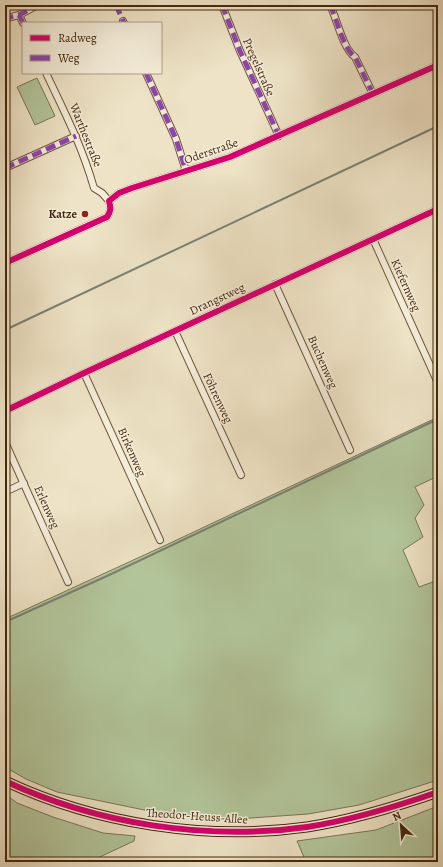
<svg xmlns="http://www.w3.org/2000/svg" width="443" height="867" font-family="Alegreya,serif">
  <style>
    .green { fill: #b2c59a; stroke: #7c7652 }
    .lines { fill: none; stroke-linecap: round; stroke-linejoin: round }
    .stream { stroke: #798175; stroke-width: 2 }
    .street-casing { stroke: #6f573a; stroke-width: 8 }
    .secondary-casing { stroke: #45280b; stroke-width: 11 }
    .street { stroke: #f4edda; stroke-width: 6 }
    .secondary { stroke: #f4edda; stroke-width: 9 }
    .quiet { stroke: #8e44ad; stroke-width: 5; stroke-dasharray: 10 5; stroke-linecap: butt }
    .cycleway-casing { stroke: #f4edda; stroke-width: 8 }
    .cycleway { stroke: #d6006c; stroke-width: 6 }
    .poi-dot { fill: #8f2418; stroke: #f4edda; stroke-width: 1.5 }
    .labels { text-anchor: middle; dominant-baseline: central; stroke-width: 3; stroke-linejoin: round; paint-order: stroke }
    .street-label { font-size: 12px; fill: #45280b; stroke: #f4edda }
    .poi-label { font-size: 12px; font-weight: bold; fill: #45280b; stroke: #f4edda; text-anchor: end }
  </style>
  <rect width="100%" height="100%" fill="#eee3c6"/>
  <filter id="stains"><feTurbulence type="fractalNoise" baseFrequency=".005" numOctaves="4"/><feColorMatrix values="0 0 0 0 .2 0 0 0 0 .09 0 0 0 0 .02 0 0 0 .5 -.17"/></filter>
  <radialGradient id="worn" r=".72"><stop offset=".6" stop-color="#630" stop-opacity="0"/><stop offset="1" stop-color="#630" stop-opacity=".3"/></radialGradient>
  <path class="green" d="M37,78l18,38 -20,9 -18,-38z
    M438,417v59l-23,11 9,18 -9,13 8,19 -20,13 16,37 19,-7v200l-79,25 -51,9 -71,5 -83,-7 -97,-20 -31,-13 -21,-12v-148l161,-74z
    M5,796l4,1 8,6 36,14 50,16 32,3 -1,5 -45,21h-84z
    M438,806v56h-132l-9,-21 79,-11z"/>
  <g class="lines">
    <path class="stream" d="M5,330l433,-204
      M5,622l102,-46 331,-157"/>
    <defs>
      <path id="street" d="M222,5l18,46 39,85
        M330,5c7,14 13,44 25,52l18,37
        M5,15l2,3 12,-3 19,-10
        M19,15l4,8
        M123,21l1,2
        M46,73c19,40 36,73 48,115l8,5 7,8
        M146,73l30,66 10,32
        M5,168l71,-32
        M373,239l65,144
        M5,263l102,-46c4,-6 4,-9 2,-16l10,-8 13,-5 98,-31 208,-92
        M275,284l75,166
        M175,331l66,144
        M84,373l76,167
        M5,411l79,-38 354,-164
        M5,442l63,140
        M5,492l19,-9"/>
      <path id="secondary" d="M5,781c91,43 202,60 302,46 45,-7 88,-20 131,-35"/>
    </defs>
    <use href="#street" class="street-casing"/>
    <use href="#secondary" class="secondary-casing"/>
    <use href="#street" class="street"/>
    <use href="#secondary" class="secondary"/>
    <path class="quiet" d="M116,5l8,18
      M222,5l18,46 39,85
      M330,5c7,14 13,44 25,52l18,37
      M5,15l2,3 12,-3 19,-10
      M19,15l4,8
      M146,73l30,66 10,32
      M5,168l71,-32"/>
    <defs>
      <path id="cycleway" d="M5,263l102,-46c4,-6 4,-9 2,-16l10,-8 13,-5 98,-31 208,-92
        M5,411l79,-38 354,-164
        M5,781c91,43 202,60 302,46 45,-7 88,-20 131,-35"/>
    </defs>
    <use href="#cycleway" class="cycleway-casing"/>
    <use href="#cycleway" class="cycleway"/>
  </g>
  <circle class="poi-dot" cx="85" cy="214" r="4"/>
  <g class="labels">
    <g class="street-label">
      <text transform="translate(259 67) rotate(66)">Pregelstraße</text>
      <text transform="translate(86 135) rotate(68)">Warthestraße</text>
      <text transform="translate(211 151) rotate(-19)">Oderstraße</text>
      <text transform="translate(406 285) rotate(66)">Kiefernweg</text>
      <text transform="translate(217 299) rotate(-25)">Drangstweg</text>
      <text transform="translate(323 362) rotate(66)">Buchenweg</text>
      <text transform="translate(218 398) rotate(65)">Föhrenweg</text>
      <text transform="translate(132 452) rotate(66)">Birkenweg</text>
      <text transform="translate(47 507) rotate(66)">Erlenweg</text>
      <text transform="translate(197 816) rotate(4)">Theodor-Heuss-Allee</text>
    </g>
    <g class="poi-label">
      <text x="77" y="214">Katze</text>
    </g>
  </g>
  <rect width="443" height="867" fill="none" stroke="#eee3c6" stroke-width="20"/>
  <rect x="6" y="6" width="431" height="855" fill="none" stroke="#45280b" stroke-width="2"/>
  <rect x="10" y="10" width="423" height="847" fill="none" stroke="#45280b"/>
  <rect x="22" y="22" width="140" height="52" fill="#f4edda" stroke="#ae9e87"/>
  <rect x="30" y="35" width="20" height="6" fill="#d6006c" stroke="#ae9e87"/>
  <text x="58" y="42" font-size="12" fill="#45280b">Radweg</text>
  <rect x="30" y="55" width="20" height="6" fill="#8e44ad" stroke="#ae9e87"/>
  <text x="58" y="62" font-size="12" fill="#45280b">Weg</text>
  <g transform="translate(401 825) rotate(334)" stroke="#f4edda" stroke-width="3" paint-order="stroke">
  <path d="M0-3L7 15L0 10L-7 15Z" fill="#45280b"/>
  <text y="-6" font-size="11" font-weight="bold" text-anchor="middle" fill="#45280b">N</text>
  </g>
  <rect width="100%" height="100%" filter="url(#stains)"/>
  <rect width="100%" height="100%" fill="url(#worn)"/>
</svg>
